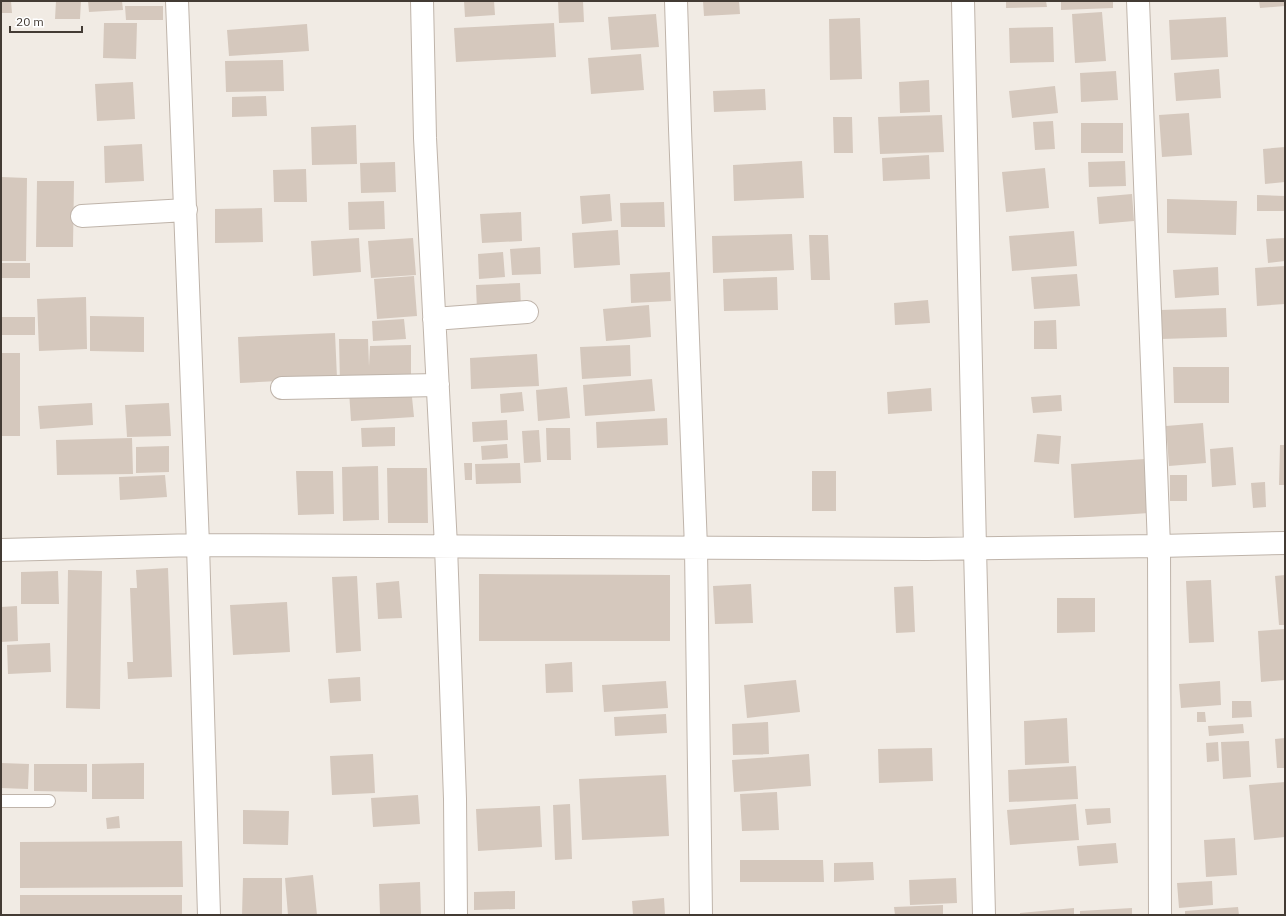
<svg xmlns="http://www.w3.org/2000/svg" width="1286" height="916" font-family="'IBM Plex Sans',sans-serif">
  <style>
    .building { fill: #d5c8bd }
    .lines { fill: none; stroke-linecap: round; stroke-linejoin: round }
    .service-casing { stroke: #bfb4aa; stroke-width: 14 }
    .minor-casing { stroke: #bfb4aa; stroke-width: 24 }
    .service { stroke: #fff; stroke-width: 12 }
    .minor { stroke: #fff; stroke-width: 22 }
  </style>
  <rect width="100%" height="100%" fill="#f1ebe4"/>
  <path class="building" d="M1,1h10l1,12h-11z
    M56,1h25l-1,18h-25z
    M88,1h34l1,9 -34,2z
    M464,1h30l1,14 -30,2z
    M558,1h25l1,21 -25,1z
    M703,1h36l1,13 -36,2z
    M1006,1h40l1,6 -41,1z
    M1061,1h52v7l-52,2z
    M1259,1h26v5l-25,2z
    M125,6h38v14h-37z
    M1102,12l4,49 -31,2 -3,-49z
    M656,14l3,33 -48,3 -3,-33z
    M1226,17l2,40 -57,3 -2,-40z
    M860,18l2,61 -32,1 -1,-61z
    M104,23h33l-1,36 -33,-1z
    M554,23l2,34 -100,5 -2,-34z
    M307,24l2,27 -80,5 -2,-26z
    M1053,27l1,35 -44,1 -1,-35z
    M641,54l3,36 -53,4 -3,-36z
    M283,60l1,31 -58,1 -1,-31z
    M1219,69l2,29 -45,3 -2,-28z
    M1116,71l2,29 -37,2 -1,-29z
    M929,80l1,32 -30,1 -1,-31z
    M133,82l2,37 -38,2 -2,-37z
    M1055,86l3,27 -46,5 -3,-27z
    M765,89l1,21 -52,2 -1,-21z
    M266,96l1,20 -35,1v-20z
    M1189,113l3,42 -30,2 -3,-42z
    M942,115l2,37 -64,2 -2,-37z
    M833,117h19l1,36h-19z
    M1053,121l2,28 -20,1 -2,-28z
    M1081,123h42v30h-42z
    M356,125l1,39 -45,1 -1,-38z
    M142,144l2,37 -39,2 -1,-37z
    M1285,147v35l-20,2 -2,-35z
    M929,155l1,24 -47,2 -1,-23z
    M802,161l2,37 -70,3 -1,-36z
    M1125,161l1,25 -37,1 -1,-25z
    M395,162l1,30 -35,1 -1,-30z
    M1045,168l4,40 -43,4 -4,-40z
    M306,169l1,33h-33l-1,-32z
    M1,177l26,1 -1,83h-25z
    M37,181h37l-1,66h-37z
    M610,194l2,27 -30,3 -2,-28z
    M1132,194l2,27 -35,3 -2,-27z
    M1257,195l28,1v15h-28z
    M1167,199l70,2 -1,34 -69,-2z
    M384,201l1,28 -36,1 -1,-28z
    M664,202l1,25h-44l-1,-24z
    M262,208l1,34 -48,1v-34z
    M521,212l1,29 -40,2 -2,-29z
    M618,230l2,35 -46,3 -2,-35z
    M1074,231l3,35 -65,5 -3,-35z
    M792,234l2,36 -81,3 -1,-37z
    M809,235h19l2,45h-19z
    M359,238l2,34 -48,4 -2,-35z
    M413,238l3,37 -45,3 -3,-37z
    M1285,238v23l-17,2 -2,-24z
    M540,247l1,27 -29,1 -2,-26z
    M503,252l2,25 -26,2 -1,-25z
    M1,263h29v15h-29z
    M1285,266v38l-28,2 -2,-38z
    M1218,267l1,28 -44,3 -2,-28z
    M670,272l1,29 -40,2 -1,-29z
    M1077,274l3,32 -46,3 -3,-32z
    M414,276l3,40 -40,3 -3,-40z
    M777,277l1,33 -54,1 -1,-32z
    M520,283l1,25 -44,3 -1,-26z
    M86,297l1,52 -48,2 -2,-52z
    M928,300l2,23 -35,2 -1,-22z
    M649,305l2,32 -45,4 -3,-32z
    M1226,308l1,29 -66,2 -1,-29z
    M90,316l54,1v35l-54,-1z
    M1,317h34v18h-34z
    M404,319l2,20 -33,2 -1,-20z
    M1056,320l1,29h-23v-28z
    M335,333l2,45 -97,5 -2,-46z
    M339,339h29l1,27 1,-20 41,-1v37l-71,1z
    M630,345l1,31 -49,3 -2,-32z
    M1,353h19v83h-19z
    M537,354l2,32 -68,3 -1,-31z
    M1173,367h56v36h-55z
    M652,379l3,32 -70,5 -2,-31z
    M411,387l3,30 -63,4 -2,-30z
    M567,387l3,31 -32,3 -2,-31z
    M931,388l1,23 -44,3 -1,-22z
    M522,392l2,19 -23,2 -1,-19z
    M1061,395l1,16 -29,2 -2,-16z
    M92,403l1,22 -53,4 -2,-23z
    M169,403l2,33 -44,1 -2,-32z
    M667,418l1,27 -71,3 -1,-26z
    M507,420l1,20 -35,2 -1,-20z
    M1203,423l3,40 -37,3 -3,-40z
    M395,427v19l-33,1 -1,-19z
    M546,428h24l1,32h-24z
    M539,430l2,32 -17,1 -2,-32z
    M1037,434l24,2 -2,28 -25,-2z
    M132,438l1,36 -76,1 -1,-35z
    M507,444l1,14 -26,2 -1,-14z
    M1280,445h5v40h-6z
    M169,446v26l-33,1v-26z
    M1233,447l3,38 -24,2 -2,-38z
    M1145,459l4,54 -75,5 -3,-54z
    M464,463h8v17h-7z
    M520,463l1,20 -45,1 -1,-20z
    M378,466l1,54 -36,1 -1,-54z
    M387,468h40l1,55h-40z
    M296,471h37l1,43 -36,1z
    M812,471h24v40h-24z
    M165,475l2,22 -47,3 -1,-23z
    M1170,475h17v26h-17z
    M1265,482l1,25 -13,1 -2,-25z
    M168,568l4,109 -44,2 -1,-17h6l-3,-74h7l-1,-18z
    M68,570l34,1 -2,138 -34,-1z
    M58,571l1,33h-38v-32z
    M479,574l191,1v66h-191z
    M1285,575v50h-6l-4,-49z
    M357,576l4,75 -25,2 -4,-76z
    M1211,580l3,62 -25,1 -3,-62z
    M399,581l3,37 -24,1 -2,-36z
    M751,584l2,39 -38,1 -2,-38z
    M913,586l2,46 -19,1 -2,-46z
    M1057,598h38v34l-38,1z
    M287,602l3,50 -57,3 -3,-50z
    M17,606l1,35 -17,1v-35z
    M1285,629v51l-24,2 -3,-51z
    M50,643l1,29 -43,2 -1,-29z
    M572,662l1,30 -27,1 -1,-29z
    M360,677l1,24 -31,2 -2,-24z
    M796,680l4,32 -53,6 -3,-33z
    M666,681l2,27 -64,4 -2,-27z
    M1220,681l1,24 -40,3 -2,-24z
    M1232,701h19l1,16 -20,1z
    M1197,712h8l1,10h-9z
    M666,714l1,19 -52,3 -1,-19z
    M1067,718l2,45 -44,2 -1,-44z
    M768,722l1,32 -36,1 -1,-31z
    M1243,724l1,9 -35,3 -1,-10z
    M1285,738v30h-8l-2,-29z
    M1249,741l2,36 -28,2 -2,-37z
    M1218,742l1,19 -12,1 -1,-19z
    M932,748l1,33 -54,2 -1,-34z
    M373,754l2,39 -43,2 -2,-39z
    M809,754l2,32 -77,6 -2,-32z
    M1,763l28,1 -1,25 -27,-1z
    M144,763v36h-52v-35z
    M34,764h53v28l-53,-1z
    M1076,766l2,33 -69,3 -1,-32z
    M666,775l3,61 -87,4 -3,-61z
    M1285,782v55l-31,3 -5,-55z
    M777,792l2,38 -37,1 -2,-37z
    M418,795l2,29 -47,3 -2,-29z
    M570,804l2,55 -17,1 -2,-55z
    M1076,804l3,36 -69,5 -3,-35z
    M540,806l2,41 -64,4 -2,-42z
    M1110,808l1,15 -24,2 -2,-16z
    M243,810l46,1 -1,34 -45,-1z
    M119,816l1,12 -13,1 -1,-11z
    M1235,838l2,37 -31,2 -2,-37z
    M182,841l1,46 -163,1v-46z
    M1116,843l2,20 -39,3 -2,-20z
    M740,860h83l1,22h-84z
    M873,862l1,18 -40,2v-19z
    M313,875l4,40h-29l-3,-37z
    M243,878h39v37h-40z
    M956,878l1,25 -47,2 -1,-25z
    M1212,881l1,24 -34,3 -2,-25z
    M420,882l1,33h-41l-1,-31z
    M515,891v18l-41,1v-18z
    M20,895h162v20h-162z
    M664,898l1,17h-32l-1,-14z
    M943,905v10h-48l-1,-8z
    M1238,907l1,8h-54v-4z
    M1074,908v7h-54v-2z
    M1132,908v7h-52v-4z"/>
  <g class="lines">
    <defs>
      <path id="service" d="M1,801h48"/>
      <path id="minor" d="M177,1l21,544 11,370
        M422,1l3,137 21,408 9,253 1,116
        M676,1l4,128 16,419 5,367
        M963,1l12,547 9,367
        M1138,1l21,545 1,369
        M82,216l104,-6
        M434,319l93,-7
        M282,388l156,-3
        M1,550l197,-5 729,4 232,-3 126,-3"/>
    </defs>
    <use href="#service" class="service-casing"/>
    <use href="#minor" class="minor-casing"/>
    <use href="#service" class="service"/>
    <use href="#minor" class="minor"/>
  </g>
  <rect width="1286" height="916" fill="none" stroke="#433b34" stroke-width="4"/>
  <path d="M10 26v6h72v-6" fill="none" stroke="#433b34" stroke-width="2"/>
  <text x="16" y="26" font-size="12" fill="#433b34" stroke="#ffffff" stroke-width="3" paint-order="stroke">20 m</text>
</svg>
